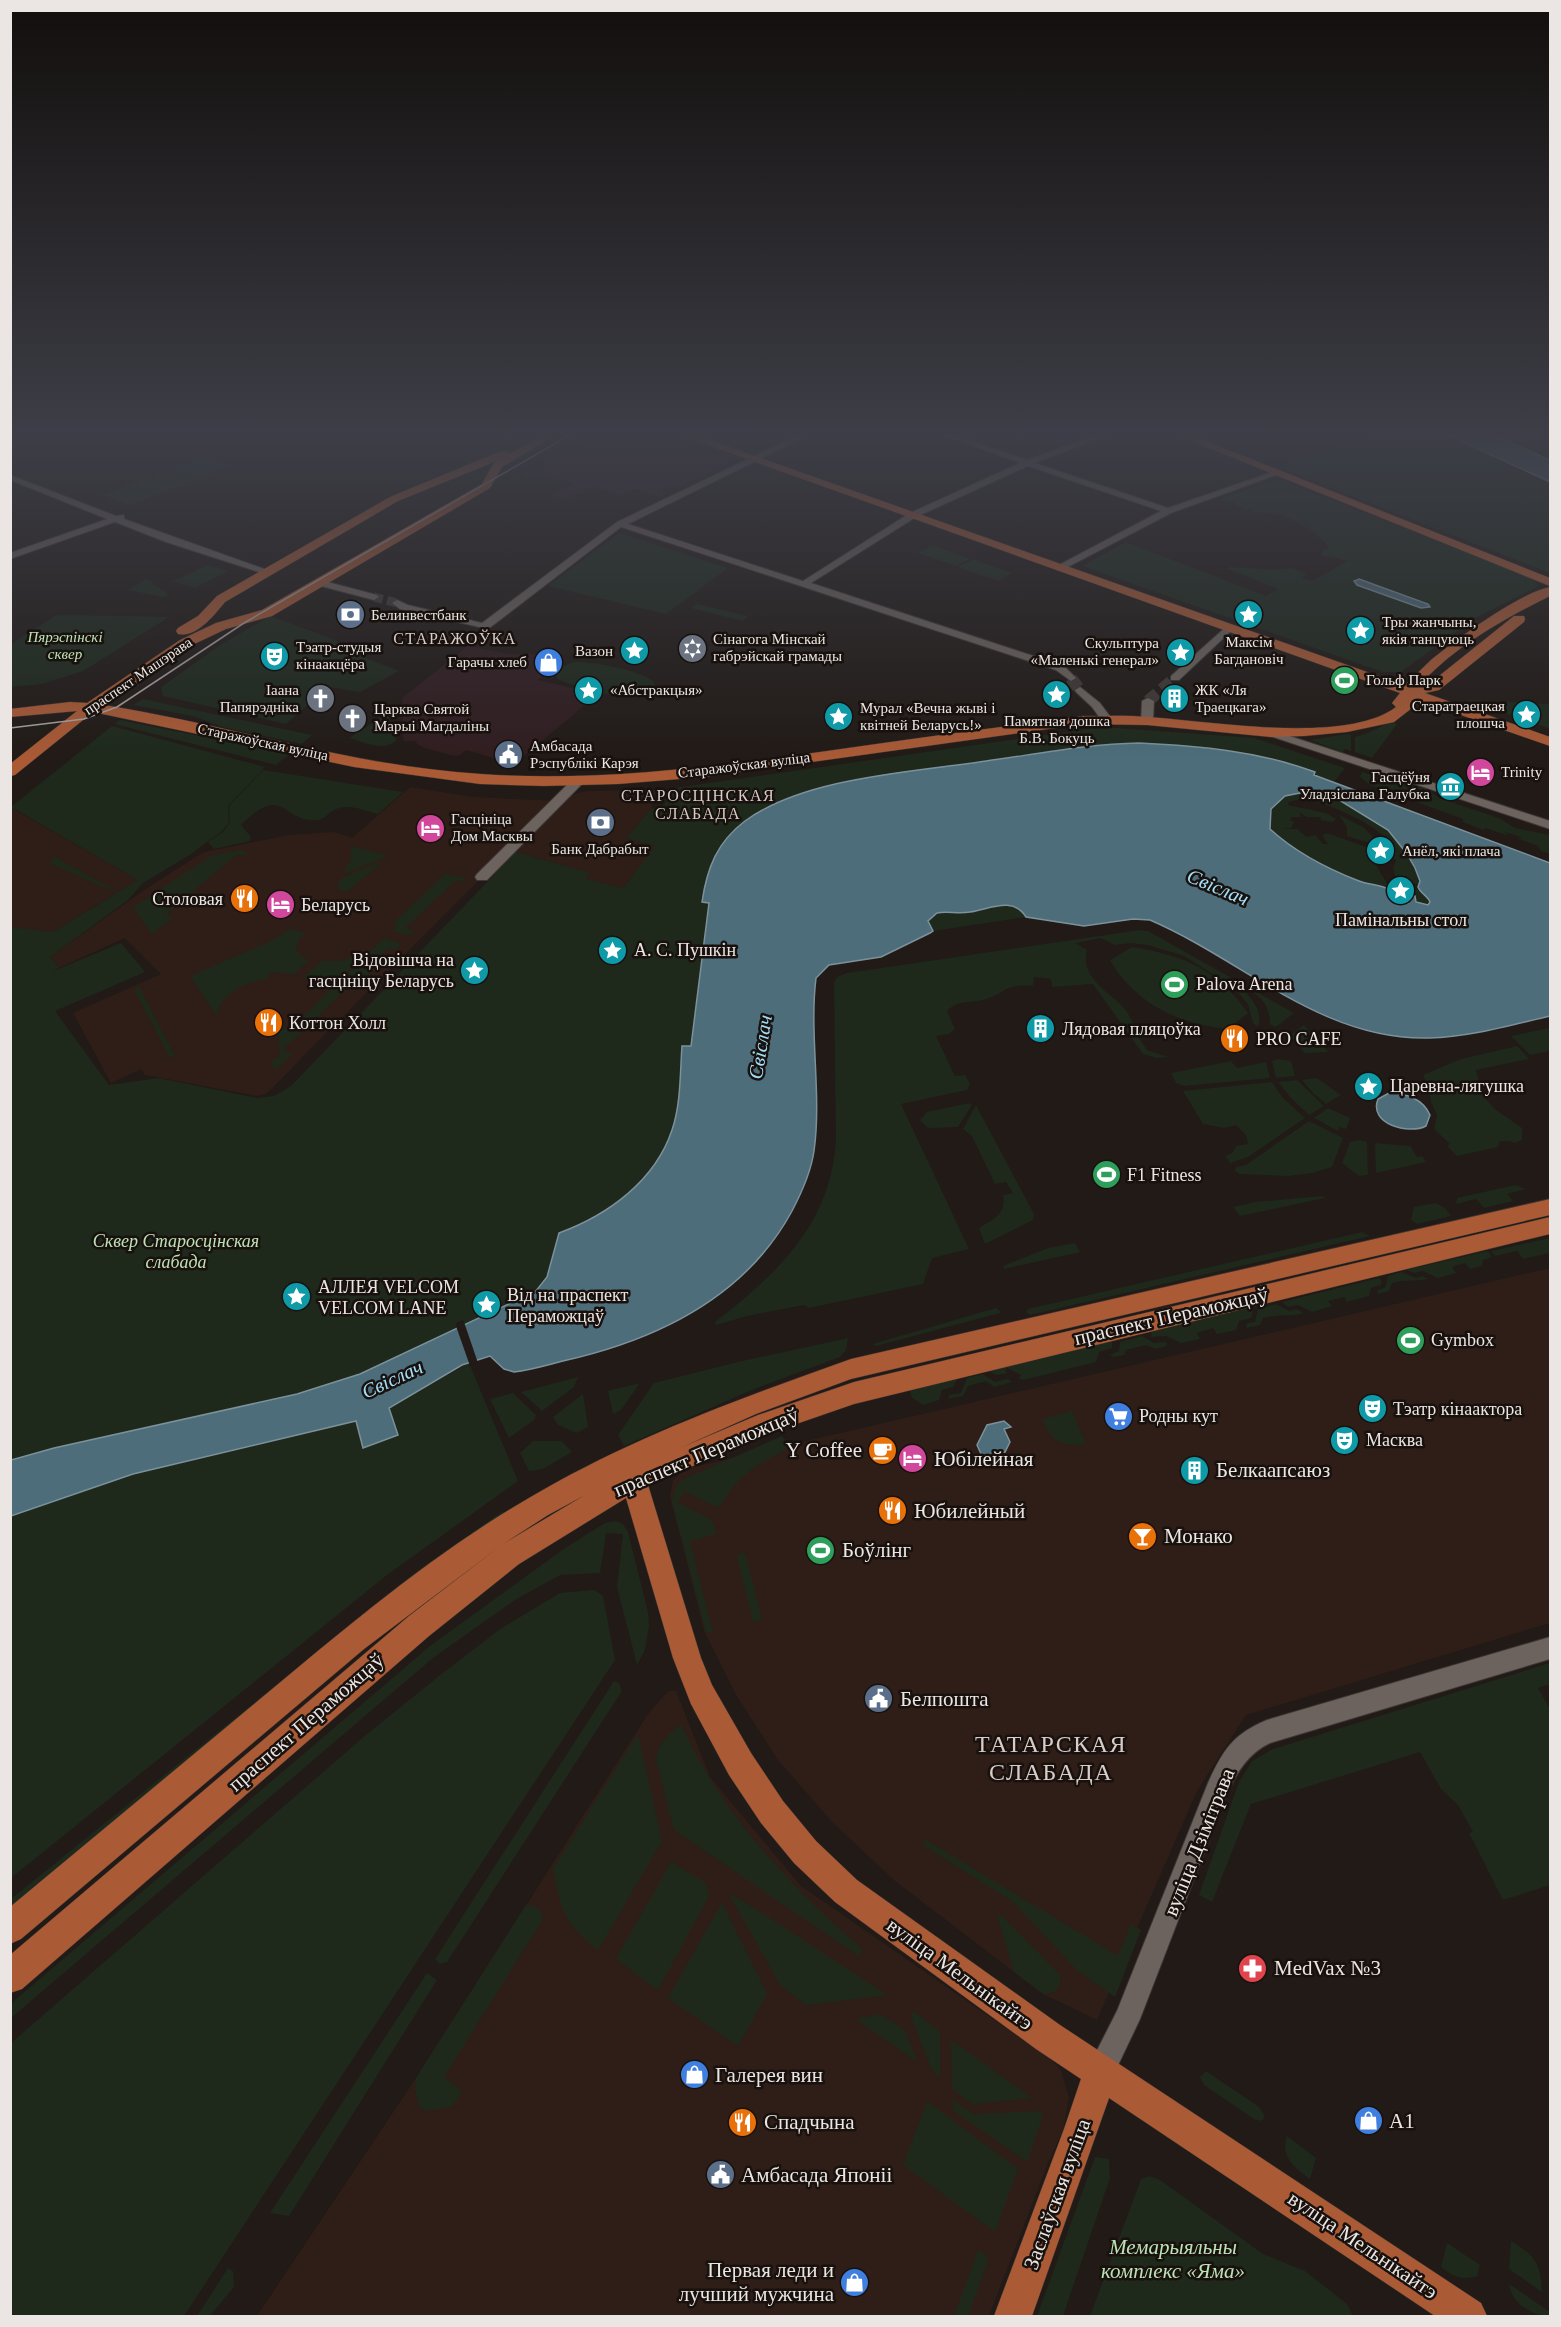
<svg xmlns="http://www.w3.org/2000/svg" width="1561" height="2327" font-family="'Times New Roman',serif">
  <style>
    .commercial { fill: #2f1e17 }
    .industrial { fill: #301d20 }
    .green { fill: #1e291c }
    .water { fill: #4d6d7b; stroke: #7c919a; stroke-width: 1.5; fill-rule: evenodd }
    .pier { fill: #211a16 }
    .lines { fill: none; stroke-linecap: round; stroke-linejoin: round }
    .minor-tunnel-far1 { stroke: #3f3935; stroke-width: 9; stroke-dasharray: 9 4.5; stroke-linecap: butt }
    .minor-tunnel { stroke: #3f3935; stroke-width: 12; stroke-dasharray: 12 6; stroke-linecap: butt }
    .minor-casing { stroke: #3c3634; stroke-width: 2 }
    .major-casing { stroke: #3c3634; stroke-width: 1 }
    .minor { fill: #6c635e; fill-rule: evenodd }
    .major { fill: #aa5a35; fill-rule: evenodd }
    .tram { stroke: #a7a29e; stroke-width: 1.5 }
    .labels { text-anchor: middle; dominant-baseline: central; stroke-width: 5; stroke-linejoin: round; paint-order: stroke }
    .far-poi-label { font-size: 15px; fill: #ebe6e3; stroke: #18110e; text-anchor: start }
    .far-park-label { font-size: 15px; font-style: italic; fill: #bce3b6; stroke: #18110e }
    .far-street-label { font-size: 15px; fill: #ebe6e3; stroke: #18110e }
    .far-neighbourhood-label { font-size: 16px; letter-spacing: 1.5px; fill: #d7ccc7; stroke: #18110e }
    .poi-label { font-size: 18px; fill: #ebe6e3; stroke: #18110e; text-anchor: start }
    .park-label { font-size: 18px; font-style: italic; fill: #bce3b6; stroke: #18110e }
    .water-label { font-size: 20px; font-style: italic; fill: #a2e0fb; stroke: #18110e }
    .near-street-label { font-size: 21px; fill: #ebe6e3; stroke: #18110e }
    .near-poi-label { font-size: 21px; fill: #ebe6e3; stroke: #18110e; text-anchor: start }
    .near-park-label { font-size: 21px; font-style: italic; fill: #bce3b6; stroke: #18110e }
    .near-neighbourhood-label { font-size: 24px; letter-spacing: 1.5px; fill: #d7ccc7; stroke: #18110e }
  </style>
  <rect width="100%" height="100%" fill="#211a16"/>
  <path class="commercial" d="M410,787l63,10 85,4 -292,293 -9,2 -112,-21 -4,-6 -30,14 -38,-70 88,-39 -36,-36 -66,30 -9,-11 97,-69 57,-36 85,-17 45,-3 18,6z
    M656,790l-5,19 -25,29 30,8 -33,42 -38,-9 4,-6 -73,-21 54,-57 17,-4z
    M10,807l128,73 -85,52 -42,-5z
    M1550,1268v355l-304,92 -49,76 -100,229 -54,-26 -148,-113 -63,-59 -54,-62 -42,-65 -31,-62 -35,-137 3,-16 13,-11z
    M668,1691h8l34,86 91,109 248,172 12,12 8,28 -6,32 -15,33 -59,153h-732l159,-238 232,-364z"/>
  <path class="industrial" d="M596,435h68l70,25 -57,28 -7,-2 -9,4 6,3 -8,4 -24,-8 -15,6 -26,-8 -28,13 -15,-5 22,-11 -23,-8 -15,-1 -5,2 -9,-3 70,-33 -2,-1z
    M468,646l40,8h24l24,7 -18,19 60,14 -80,67 -16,-5 -5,3 -31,-9 -6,5 -7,1 -28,-8 -8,-4 -1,-3h-12l-2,-8 5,-1 -6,-11 2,-1 -1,-22z"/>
  <path class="green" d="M1379,435h64l107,49v89l-274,-107z
    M1494,435h56v25z
    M206,457l26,10 -103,38 -27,-10z
    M1278,479l253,99 8,8 -64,32 -74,54h-18l-298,-105 -1,-2 42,-23 140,54 12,-7 -50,-20 1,-2 45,3 18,-2 15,6 -5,3 10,4 36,-20 -27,-6 2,-5 6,-2c-11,-17 -38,-33 -59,-35 -6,0 -11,0 -19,-2l4,-2 -2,-1 -4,2 -14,-5 -1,-4 -4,2 -11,-4z
    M619,533l109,35 -62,46 -118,-28z
    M932,545l38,14 -14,7 -38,-13z
    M973,559l39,14 -14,8 -40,-14z
    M208,565l20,6 -33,17 -22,-7z
    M146,579l7,3 -3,3h5l13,9 -4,3 -36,-7z
    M697,604l51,12 -5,5 -52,-13z
    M57,615l112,2 -86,54 -41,13 -31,3v-43z
    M270,616l65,24 25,16 39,15 -39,21 -31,-5 -43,37 -123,-28 -2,-9 58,-41z
    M574,662c18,-1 67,8 80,20 6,31 -83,4 -96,-3l-3,-4 2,-6z
    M143,699l169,36 -10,9 -80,-17 -29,-11 -60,-11z
    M1468,700l82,4v25z
    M389,712l7,29c-13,11 -32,1 -47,-3z
    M119,720l171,34 -14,11 -161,-41z
    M1392,722l5,2 -25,34 -17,-6v-15c14,-3 23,-10 37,-15z
    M112,726l153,41 -37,39 1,16 -7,9 -31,23 -48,29 -15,17 -78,57 9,11 -8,4 70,-29 24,29 -90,39 54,74 49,-7 99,20 17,-2 17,-10 225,-234 74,21 -4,6 37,9 32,-42 -29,-8 25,-29 14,-5 2,-15 436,-62 151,11 91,30 -11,14c-38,-14 -81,-30 -122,-34 -91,-10 -173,5 -262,18 -67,10 -148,13 -205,55 -28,20 -38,47 -43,81h7l-18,144 -9,1c-2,26 -1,57 -10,83 -18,52 -64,85 -113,103l-8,34 -9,18 -15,12 -31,11 -31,17 -2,-5 -7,3 1,6 -97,45 -48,16 -258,58 -43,12v-533l42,5 64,-39 -66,-29 2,-8 65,36 20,-12 -127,-73z
    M1347,734l4,1v16l-7,-2 -1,3 -33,-12z
    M263,770l140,22 -25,22c-15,-4 -32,-12 -46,-3 -5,4 -9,9 -16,9 -35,2 -32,-38 -75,5l10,12 -1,4 -36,8 -6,-7 15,-10 7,-10 -1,-16z
    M1362,772l14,4h13l39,13 11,9 60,20 16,10 35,7v19l-9,-3 -3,-5 -21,-8h6l-18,-6 3,3h-2l-20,-7 -3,2 -20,-8v-3l-93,-34 -10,-8z
    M1305,792l31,6 52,32 19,24 13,27 -1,4 -24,-9 -2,-8 3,-8 -6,-4 2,-9c-7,-20 -70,-47 -89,-48 -5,0 -10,2 -14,3l-1,3 38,8 10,6 -3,3 -13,-2 1,-3h-15l-7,-5 2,5h-9l-2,3 4,2 -3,6 -9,1h15l10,8 8,-2 8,9h5l-6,-9 5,-2 42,15 1,4 7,5 -3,5c13,20 16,35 42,33v-2l-16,-10c11,1 25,9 30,19l-2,3h-7l-6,-6c-10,3 -13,7 -24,1l-1,-10c-10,-6 -21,-5 -31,-9 -31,-12 -64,-29 -89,-52l1,-20 14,-13z
    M1339,815l24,12 9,9 1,8 -26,-8v-9z
    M351,846l37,10 -45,18 8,-15z
    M241,850l6,3 -2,3 -8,-2 -71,60 7,3 -21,17 -17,-23 -1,-3 4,-4 75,-49z
    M379,862l2,1 -34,29 -8,-3 -1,-6 4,-5z
    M445,874l17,3 4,3 -2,2 -8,-2 -51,48 9,3 -5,4 -17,-4 5,-5 -4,-3z
    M1008,904l12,4 6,9 -93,14 -5,-10 5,-6 7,-3h30z
    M291,929l14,4 -7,7 -2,9 6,8 7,3 -15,14 -24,-2 -3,7c-21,3 -48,14 -50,38l-27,-41 79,-34z
    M1140,930l8,1 146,82 -18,14 -6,-3c0,-23 -15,-33 -34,-41 12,12 28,25 22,44l-5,-4 -5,-19 -15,-17 -49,-31 -36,-11 -17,-2 -16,2 -14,-7 -26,5 12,7c-7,28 21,41 36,57 4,3 7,11 10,16l-1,4 15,23 21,7 -11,1 -14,-4 -50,-70 -41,3 -1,-8 -17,-2 -1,9c-30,-3 -28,9 -50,14 -15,3 -25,0 -36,11l8,18 -6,5 -13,2 19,40 10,-1 5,9 -3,6 -66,14 68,145 -37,9 -9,26 -114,24 -5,-3 -57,11 -31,9 -1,-3c63,-49 117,-99 121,-184l-2,-156 3,-5 10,-4z
    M384,938l17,6 -5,5 -8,-1 -22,22 5,2 -6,7 -7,-2 -75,73 9,4 -16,16 -6,-9 10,-4 -2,-25 24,-14z
    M1132,947c52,8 86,23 116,66l-20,16c-48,-4 -94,-26 -118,-69z
    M360,955l-3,7 -28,26 -26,-10 18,-17h20z
    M139,987l36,69 -5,2 -36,-69z
    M1304,1025l24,27 -23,1 -13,-14v-5z
    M1550,1028v23l-20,4 -19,-19z
    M1517,1046l12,13 -53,11 7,26 13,14 26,18v12l-7,3 -6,-2h-9l-2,6 -41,9 -10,-10 3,-2 -16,-15 3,-14 -6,-13 -3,-16 -5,-11 38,-16z
    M1278,1059l13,2 4,15 -19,2 -4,-17z
    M1231,1061l6,7 29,-6 4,16 -86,8 -8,-3 -5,-10z
    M1317,1078l24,17 -15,9 -13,-11 -11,-13z
    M1297,1080l27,26 -15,9 -18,-17 -13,-16z
    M1272,1082l11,16 22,20 -57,39 -18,6 -5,-7 7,-3 4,-7 12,-2 -2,-9 -10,-10 -12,3 -21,-4 -20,-33z
    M969,1103l3,2 -14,22 -30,1 -8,-8 7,-8z
    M976,1105l58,109 -1,6 -48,24 -6,-16c14,-9 28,-14 24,-33l10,-2 -7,-11 -11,2 -23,-48 -9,-7z
    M1328,1108l22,10 -4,11 -6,-2 -2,4 -24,-13z
    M1309,1121l34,17 -11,29 -20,6 -24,3 -48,-2 -5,-3 1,-4 10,-2z
    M1359,1140l8,2 1,33 -9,1 -17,-13 8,-21z
    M1375,1143l35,3 7,11 5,-1 4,6 -50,11z
    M1515,1185l11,4 -19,5 6,7 -29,7 -8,-9 -20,5 1,-6z
    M1323,1196l2,2 -85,18 -7,-9 22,-5z
    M1436,1203l9,5 6,8 -34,8 -6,-4 3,-13z
    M1362,1232l8,4 -340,79 -4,-3 2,-3z
    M1550,1238v15l-27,6 -6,-8 -22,5 -4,-5z
    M1075,1243l5,9 -76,17 -1,-3 45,-18z
    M1488,1251l4,6 -9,3 -1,6 -12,3 -5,-6 -13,4 4,6 -18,5 -15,-7 -8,2 -9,-3z
    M1401,1272l15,6 6,-2 7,3c-13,3 -24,0 -37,4l-3,8 -11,3 -1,-4 8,-2 3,-12z
    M1379,1278l2,2v5l-10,3 -2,8 -22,6 -3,-5 -16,4 4,5 -20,6 -14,-7 -10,2 -6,-5z
    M1276,1304l13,7 7,-2 8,4c-15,4 -25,1 -41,5l-3,7 -14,3 1,-5 8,-1 3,-13z
    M996,1308l4,3v2l-124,33 -3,-2z
    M1250,1308l3,2 -2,8 -12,3 -3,9 -19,4 -4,-6 -16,5 3,6 -19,4 -15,-7 -15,1 1,-6z
    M1142,1336l12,7 13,-1 -1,4 -10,3 -10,-4 -20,5 -2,5 -11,2 -3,-2 9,-4 1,-9z
    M848,1338l-2,12 -6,7 -86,32 -130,57 -6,-11 36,-52 84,-21z
    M1112,1341v7l-13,4 -3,10 -73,18 -4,-2 2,-3 -14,-7 -2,3 3,2 -12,2 -9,-5z
    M469,1363l49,118 -131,94 -376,303v-362l122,-42 223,-54 7,28 35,-13 -9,-27z
    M983,1374l12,8 13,-3 4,3 -18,5 -8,-6 -18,5 -5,10 -15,3 1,-4 12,-2 6,-15z
    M959,1376l-6,11 -11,3 -3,10 -16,5 -11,-7 -2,-6 3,-4z
    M578,1377l-4,10 -32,24 -21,-19z
    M640,1383l-19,27 -8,4 -5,-23z
    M513,1393l23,22 -2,5 -25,18 -19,-39z
    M583,1394l5,33 -11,6 -19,-8 -5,-8z
    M1072,1411l14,33c-23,3 -34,-1 -43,-24l3,-2z
    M782,1436l6,8 -3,6c-27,14 -50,27 -64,56l-4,1 -33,-16 -6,12 33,16 6,14 -27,9 23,91 -7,-1 -34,-130c2,-12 4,-18 14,-24z
    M533,1441h29l10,11 -29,17 -14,2 -9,-18z
    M503,1511l3,6 -495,396v-14l402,-325z
    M615,1521l8,3 5,8 20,80 1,14 -4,24 -8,15 -20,-78 6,-53 -17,-1 -6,40 -40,2 -45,25 -82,58 -422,360v-12l4,-6 415,-354 135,-98 40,-25z
    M744,1552l3,7 15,61 -9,2 -15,-61 -1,-6z
    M594,1590l9,6 12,64 -431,656h-173v-273l356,-309 72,-58 61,-47 60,-36z
    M1550,1663v21l-12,4 12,21v176l-47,15 -34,-67 4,-1 -15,-27 -17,-16 -21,-37 -169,52 -39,98 -13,-7 40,-113 13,-21 21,-12z
    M614,1681l5,2 3,8 -175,271 -7,2 -5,-5z
    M681,1724c39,89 110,163 182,226l-4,6 -182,-124 -4,-5 -17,-68c2,-17 13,-24 25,-35z
    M636,1737l3,2 23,102 -64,109c-34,-27 -37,-40 -45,-81z
    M923,1838l195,118 13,-32 10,6 -26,67 -36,-25 -67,-71 -88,-55z
    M671,1862l35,21 3,13 -51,94 -42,-31z
    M729,1894l13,6 145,95 -81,10 -26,-20z
    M722,1903l45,91 -29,52 -70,-48z
    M526,1905c12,0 15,4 17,14l-99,158 18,14 -10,15 -26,5 -7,-5 -4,-16 1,-12z
    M997,1916h5l58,59v9l-5,8 -12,2 -29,-22z
    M427,1973l10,7 -148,236 -19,-3z
    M915,2012l25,20v46l-8,-8 -22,-56z
    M880,2014l24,15 14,34 -62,-44z
    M951,2040l81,58 -60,6 -20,-15z
    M1206,2071l53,36 6,10 -4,4 -7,-2 -50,-34 -4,-8z
    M952,2100l22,14 68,-3v6l-15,45 -73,-51z
    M927,2101l91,68 -23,63 -92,-67z
    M1287,2136l29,22 -6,21c-14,-10 -31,-23 -23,-43z
    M1095,2157l14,2 1,19 -47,138h-26z
    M1150,2176l10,4 103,74 42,17 42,33 6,12h-263l51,-137z
    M1511,2241c24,15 30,22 31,51l-33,-23z
    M1447,2243l33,22 -3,11c-15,5 -25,0 -36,-9z
    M978,2250l7,4 3,7 -20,55h-14z
    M228,2268l5,3 1,16 -24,29h-13z
    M1509,2284l41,28v4c-17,1 -39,-13 -41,-32z"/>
  <path class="water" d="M1447,435h47l56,25v22z
    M1359,579l69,25 2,3 -9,1 -64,-23 -3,-4z
    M1139,743c61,3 119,8 176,29l-1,3 236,88v153c-39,9 -80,21 -121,22 -107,3 -186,-78 -279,-118l-17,-1 -49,7 -58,-9c-13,-21 -36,-8 -56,-5 -11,2 -23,-1 -33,1l-9,8 5,10 -3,2 -49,24 -52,8 -13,13c-7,57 6,116 -2,173 -3,21 -12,41 -22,60 -47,87 -135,129 -229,150 -16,4 -32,9 -49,11l-10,-3 -14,-13 -28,9 -73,43 9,27 -35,13 -7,-27 -223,53 -122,42v-56l43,-12 243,-54 63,-20 176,-83 11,-14 12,-44c49,-18 96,-52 113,-103 9,-26 8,-57 10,-84h9l18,-143 -7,-1c5,-34 15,-60 43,-81 60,-44 169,-49 241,-60 51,-7 102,-17 153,-18zM1305,792l31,6 52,32 19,24 8,14 5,13 -2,6c3,7 10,9 12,15l-2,3 -12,-3 -1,-6 -8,1 1,6h-11l-6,-3 -1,-10c-10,-6 -21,-5 -31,-9 -31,-12 -64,-29 -89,-52l1,-20 14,-13z
    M1389,1093c17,0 34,6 41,22l-4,11c-17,9 -58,-2 -48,-27z
    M1004,1421l7,6 -7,2 6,13 -5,10 -23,4 -5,-11 10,-20z"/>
  <path class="pier" d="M464,1322l14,41 -8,3 -14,-40z"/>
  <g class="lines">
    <path class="minor-tunnel-far1" d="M374,597l23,6"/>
    <path class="minor-tunnel" d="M1071,678l9,12
      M1148,701l27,-23"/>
    <defs>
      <path id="minor" d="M798,435h11l-181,89 175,57 107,-68 110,-50 -77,-28h12l72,25 68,-25h12l-72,28 133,45 107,-37 7,2 -111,40 -111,58 -5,-3 2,-2 104,-55 -133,-45 -112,51 -105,66 253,83 12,12 -5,3 -15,-11 -435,-143 -133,102 -88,-20 -8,-6 5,-3 11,5 74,18 135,-101z
        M10,475l106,41 8,-1v4l149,53 -8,2 -99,-32 -51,-20 -105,37v-6l97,-34 -97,-39z
        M320,580l57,15 2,2 -5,3 -57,-15 -2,-2z
        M1227,626l4,1v4l-52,49h-8v-4z
        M1080,687l20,16 12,16 -2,2h-8l-10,-14 -16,-15 -1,-2z
        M1148,698l6,3 -1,20 -6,3 -6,-3 1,-20z
        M1271,730l279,91v8l-283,-94v-4z
        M579,776l6,4 -2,3 -96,97h-10l-2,-3 2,-3 98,-97z
        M1550,1637v22l-280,84c-23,11 -34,31 -44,53l-86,223 -30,63 -10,4 -10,-4 -4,-10 31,-61 91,-228c15,-33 25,-49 59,-63z"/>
      <path id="major" d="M543,435h13l-54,32 -12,21 -218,128 -46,13 -36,17 -86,59c126,20 248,61 377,69 111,8 222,-6 332,-21 90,-13 181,-25 271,-37 21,0 43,-1 64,1 62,4 198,28 248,-10l-4,-4 8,-10 -720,-258h15l709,250c9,-6 18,-17 27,-25 26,-21 88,-67 119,-73v9c-45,22 -97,51 -131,90l10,-2 85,-68h10l1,3 -1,3 -85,68 -14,3 125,44v9l-129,-45 -27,21 -47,10 -43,4 -33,1 -124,-12 -63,-1 -380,53 -86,7 -74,2 -64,-2 -126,-17 -261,-55 -78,63 -5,1v-12l67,-53 -67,6v-8l60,-7 17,1 93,-63 36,-17 46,-13 220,-126 12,-21 5,-3 -101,41 -173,101c-10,12 -28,36 -47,32l-2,-3 2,-3 20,-12 19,-20 173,-99 111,-46h8v3z
        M1177,435h14l359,143v8z
        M1550,1199v16l-699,164 -95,35 -76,34 78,-33 96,-33 696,-165v17l-696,170 -81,28 -125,53 53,173 11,27 39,68 32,48 33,40 41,39 203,145 421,278 6,13h-52l-326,-218 -77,218h-38l70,-187 17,-50 -45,-30 -201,-147 -41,-39 -33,-40 -32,-48 -38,-71 -18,-46 -47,-160 -107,66 -90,72 -407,353 -12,4v-38l399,-339 90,-69 -135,102 -343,290 -11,5v-37c85,-71 170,-141 255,-212 84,-70 169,-142 264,-197 101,-60 212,-100 322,-139zM585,1495l-82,49 45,-29z"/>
    </defs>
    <use href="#minor" class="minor-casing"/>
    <use href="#major" class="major-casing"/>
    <use href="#minor" class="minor"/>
    <use href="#major" class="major"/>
    <path class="tram" d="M10,728l74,-9 33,-12 127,-84 326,-188"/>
  </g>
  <linearGradient id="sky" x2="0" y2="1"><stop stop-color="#120e0c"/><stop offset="0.57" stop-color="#3d3e47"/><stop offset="1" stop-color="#3d3e47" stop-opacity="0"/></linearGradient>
  <rect width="1561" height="761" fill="url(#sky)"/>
  <defs>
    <symbol id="bank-disc" viewBox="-11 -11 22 22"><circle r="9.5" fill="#5c6f8a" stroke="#18110e"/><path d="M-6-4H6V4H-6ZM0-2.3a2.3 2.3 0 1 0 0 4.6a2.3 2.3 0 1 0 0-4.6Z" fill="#fff"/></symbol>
    <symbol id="sight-disc" viewBox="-11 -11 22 22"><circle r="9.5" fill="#0f9aa8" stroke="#18110e"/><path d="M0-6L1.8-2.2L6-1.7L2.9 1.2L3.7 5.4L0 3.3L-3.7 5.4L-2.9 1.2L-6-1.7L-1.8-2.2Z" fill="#fff"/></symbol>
    <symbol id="synagogue-disc" viewBox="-11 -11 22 22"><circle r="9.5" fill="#6b7280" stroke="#18110e"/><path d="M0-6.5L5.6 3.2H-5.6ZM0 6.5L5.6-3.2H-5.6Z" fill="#fff"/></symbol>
    <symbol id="theatre-disc" viewBox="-11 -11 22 22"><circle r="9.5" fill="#0f9aa8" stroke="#18110e"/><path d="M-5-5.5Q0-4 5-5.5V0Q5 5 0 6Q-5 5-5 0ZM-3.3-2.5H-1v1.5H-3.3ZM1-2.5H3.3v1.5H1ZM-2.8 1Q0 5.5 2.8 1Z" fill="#fff"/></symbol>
    <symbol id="shop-disc" viewBox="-11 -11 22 22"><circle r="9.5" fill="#3f7fe0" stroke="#18110e"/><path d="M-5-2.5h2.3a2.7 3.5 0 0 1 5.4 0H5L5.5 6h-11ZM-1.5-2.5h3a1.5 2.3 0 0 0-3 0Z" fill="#fff"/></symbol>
    <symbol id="stadium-disc" viewBox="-11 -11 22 22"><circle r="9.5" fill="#2e9e5b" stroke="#18110e"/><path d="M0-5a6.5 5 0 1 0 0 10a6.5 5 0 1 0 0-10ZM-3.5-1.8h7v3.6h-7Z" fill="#fff"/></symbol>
    <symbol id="church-disc" viewBox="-11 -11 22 22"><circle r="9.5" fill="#6b7280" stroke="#18110e"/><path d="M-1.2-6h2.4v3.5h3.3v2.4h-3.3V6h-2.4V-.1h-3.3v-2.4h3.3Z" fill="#fff"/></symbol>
    <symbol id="building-disc" viewBox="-11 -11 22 22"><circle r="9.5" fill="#0f9aa8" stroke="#18110e"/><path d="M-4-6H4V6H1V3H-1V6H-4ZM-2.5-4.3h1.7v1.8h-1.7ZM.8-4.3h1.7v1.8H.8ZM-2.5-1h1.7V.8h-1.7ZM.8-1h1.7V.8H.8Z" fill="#fff"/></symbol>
    <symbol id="civic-disc" viewBox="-11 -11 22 22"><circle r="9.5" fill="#5c6f8a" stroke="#18110e"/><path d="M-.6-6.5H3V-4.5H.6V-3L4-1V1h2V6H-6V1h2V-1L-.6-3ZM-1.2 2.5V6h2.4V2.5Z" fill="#fff"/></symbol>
    <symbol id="hotel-disc" viewBox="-11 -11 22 22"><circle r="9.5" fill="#d1479c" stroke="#18110e"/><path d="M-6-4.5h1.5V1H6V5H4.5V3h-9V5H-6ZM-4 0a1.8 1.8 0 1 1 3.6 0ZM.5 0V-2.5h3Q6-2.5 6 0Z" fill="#fff"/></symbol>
    <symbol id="museum-disc" viewBox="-11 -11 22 22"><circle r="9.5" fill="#0f9aa8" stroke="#18110e"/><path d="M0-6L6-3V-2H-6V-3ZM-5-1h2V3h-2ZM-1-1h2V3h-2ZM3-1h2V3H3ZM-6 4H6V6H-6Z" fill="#fff"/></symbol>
    <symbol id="restaurant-disc" viewBox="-11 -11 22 22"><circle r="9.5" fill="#e8710a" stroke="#18110e"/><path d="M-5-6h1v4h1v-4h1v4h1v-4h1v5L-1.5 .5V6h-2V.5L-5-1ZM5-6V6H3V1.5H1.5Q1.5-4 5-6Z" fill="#fff"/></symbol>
    <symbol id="supermarket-disc" viewBox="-11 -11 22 22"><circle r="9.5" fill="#3f7fe0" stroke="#18110e"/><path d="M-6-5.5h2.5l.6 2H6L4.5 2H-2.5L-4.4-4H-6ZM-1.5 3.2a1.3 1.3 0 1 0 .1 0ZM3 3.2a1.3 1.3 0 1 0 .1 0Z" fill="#fff"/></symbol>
    <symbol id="cafe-disc" viewBox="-11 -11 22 22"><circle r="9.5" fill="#e8710a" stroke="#18110e"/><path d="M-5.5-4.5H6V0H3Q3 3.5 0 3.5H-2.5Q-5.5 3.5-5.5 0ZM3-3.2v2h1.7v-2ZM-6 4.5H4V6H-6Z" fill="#fff"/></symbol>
    <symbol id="bar-disc" viewBox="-11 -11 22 22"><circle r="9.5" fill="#e8710a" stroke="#18110e"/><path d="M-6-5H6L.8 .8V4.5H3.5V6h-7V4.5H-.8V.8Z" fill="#fff"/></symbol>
    <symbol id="pharmacy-disc" viewBox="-11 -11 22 22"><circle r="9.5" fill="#e0444e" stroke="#18110e"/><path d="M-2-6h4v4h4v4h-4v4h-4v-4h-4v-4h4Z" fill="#fff"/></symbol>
  </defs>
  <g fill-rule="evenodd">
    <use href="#bank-disc" x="334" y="598" width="33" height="33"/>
    <use href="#sight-disc" x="1232" y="598" width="33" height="33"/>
    <use href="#sight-disc" x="1344" y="614" width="33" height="33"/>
    <use href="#synagogue-disc" x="676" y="632" width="33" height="33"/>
    <use href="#sight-disc" x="618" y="634" width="33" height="33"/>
    <use href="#sight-disc" x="1164" y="636" width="33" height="33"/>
    <use href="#theatre-disc" x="258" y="640" width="33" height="33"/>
    <use href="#shop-disc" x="532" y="646" width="33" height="33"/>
    <use href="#stadium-disc" x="1328" y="664" width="33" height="33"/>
    <use href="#sight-disc" x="572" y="674" width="33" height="33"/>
    <use href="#sight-disc" x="1040" y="678" width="33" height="33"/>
    <use href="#church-disc" x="304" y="682" width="33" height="33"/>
    <use href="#building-disc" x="1158" y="682" width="33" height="33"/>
    <use href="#sight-disc" x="1510" y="698" width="33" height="33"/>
    <use href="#sight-disc" x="822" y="700" width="33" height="33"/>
    <use href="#church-disc" x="336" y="702" width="33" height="33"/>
    <use href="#civic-disc" x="492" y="738" width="33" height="33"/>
    <use href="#hotel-disc" x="1464" y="756" width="33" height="33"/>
    <use href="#museum-disc" x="1434" y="770" width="33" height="33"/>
    <use href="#bank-disc" x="584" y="806" width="33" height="33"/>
    <use href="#hotel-disc" x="414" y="812" width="33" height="33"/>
    <use href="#sight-disc" x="1364" y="834" width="33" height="33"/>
    <use href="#sight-disc" x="1384" y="874" width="33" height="33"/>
    <use href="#restaurant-disc" x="228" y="882" width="33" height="33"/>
    <use href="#hotel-disc" x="264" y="888" width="33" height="33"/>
    <use href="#sight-disc" x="596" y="934" width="33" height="33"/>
    <use href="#sight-disc" x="458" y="954" width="33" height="33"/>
    <use href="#stadium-disc" x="1158" y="968" width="33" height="33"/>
    <use href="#restaurant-disc" x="252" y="1006" width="33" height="33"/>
    <use href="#building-disc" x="1024" y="1012" width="33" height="33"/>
    <use href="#restaurant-disc" x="1218" y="1022" width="33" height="33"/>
    <use href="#sight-disc" x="1352" y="1070" width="33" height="33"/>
    <use href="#stadium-disc" x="1090" y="1158" width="33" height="33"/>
    <use href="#sight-disc" x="280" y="1280" width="33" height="33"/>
    <use href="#sight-disc" x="470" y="1288" width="33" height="33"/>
    <use href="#stadium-disc" x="1394" y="1324" width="33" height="33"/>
    <use href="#theatre-disc" x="1356" y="1392" width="33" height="33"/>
    <use href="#supermarket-disc" x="1102" y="1400" width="33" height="33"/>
    <use href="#theatre-disc" x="1328" y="1424" width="33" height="33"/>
    <use href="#cafe-disc" x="866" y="1434" width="33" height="33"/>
    <use href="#hotel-disc" x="896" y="1442" width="33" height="33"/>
    <use href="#building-disc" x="1178" y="1454" width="33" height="33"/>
    <use href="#restaurant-disc" x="876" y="1494" width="33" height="33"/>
    <use href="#bar-disc" x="1126" y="1520" width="33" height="33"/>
    <use href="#stadium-disc" x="804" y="1534" width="33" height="33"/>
    <use href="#civic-disc" x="862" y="1682" width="33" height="33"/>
    <use href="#pharmacy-disc" x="1236" y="1952" width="33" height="33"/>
    <use href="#shop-disc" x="678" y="2058" width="33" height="33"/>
    <use href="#shop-disc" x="1352" y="2104" width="33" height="33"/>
    <use href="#restaurant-disc" x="726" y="2106" width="33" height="33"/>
    <use href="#civic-disc" x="704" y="2158" width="33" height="33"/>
    <use href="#shop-disc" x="838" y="2266" width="33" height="33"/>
  </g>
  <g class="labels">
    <g class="far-poi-label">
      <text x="371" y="615">Белинвестбанк</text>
      <text x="1382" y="622">Тры жанчыны,<tspan x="1382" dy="17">якія танцуюць</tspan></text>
      <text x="713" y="639">Сінагога Мінскай<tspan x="713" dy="17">габрэйскай грамады</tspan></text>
      <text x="1249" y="642" text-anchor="middle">Максім<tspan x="1249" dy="17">Багдановіч</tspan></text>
      <text x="1159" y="643" text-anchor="end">Скульптура<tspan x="1159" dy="17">«Маленькі генерал»</tspan></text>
      <text x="296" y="647">Тэатр-студыя<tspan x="296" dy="17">кінаакцёра</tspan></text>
      <text x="613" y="651" text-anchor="end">Вазон</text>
      <text x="527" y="662" text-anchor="end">Гарачы хлеб</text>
      <text x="1366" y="680">Гольф Парк</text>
      <text x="299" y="690" text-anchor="end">Іаана<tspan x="299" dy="17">Папярэдніка</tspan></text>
      <text x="610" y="690">«Абстракцыя»</text>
      <text x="1195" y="690">ЖК «Ля<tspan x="1195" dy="17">Траецкага»</tspan></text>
      <text x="1505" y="706" text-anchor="end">Старатраецкая<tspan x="1505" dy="17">плошча</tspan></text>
      <text x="860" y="708">Мурал «Вечна жыві і<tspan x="860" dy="17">квітней Беларусь!»</tspan></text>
      <text x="374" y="709">Царква Святой<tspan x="374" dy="17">Марыі Магдаліны</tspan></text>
      <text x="1057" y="721" text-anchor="middle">Памятная дошка<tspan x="1057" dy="17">Б.В. Бокуць</tspan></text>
      <text x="530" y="746">Амбасада<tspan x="530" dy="17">Рэспублікі Карэя</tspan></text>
      <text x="1501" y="772">Trinity</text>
      <text x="1430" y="777" text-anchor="end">Гасцёўня<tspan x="1430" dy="17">Уладзіслава Галубка</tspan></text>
      <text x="451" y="819">Гасцініца<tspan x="451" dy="17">Дом Масквы</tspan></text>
      <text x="600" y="849" text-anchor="middle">Банк Дабрабыт</text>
      <text x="1402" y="851">Анёл, які плача</text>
    </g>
    <g class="far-park-label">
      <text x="65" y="637">Пярэспінскі<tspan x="65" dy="17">сквер</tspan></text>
    </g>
    <g class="far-street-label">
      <text transform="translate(138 676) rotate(-34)">праспект Машэрава</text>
      <text transform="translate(263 742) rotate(12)">Старажоўская вуліца</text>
      <text transform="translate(744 765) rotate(-7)">Старажоўская вуліца</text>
    </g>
    <g class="far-neighbourhood-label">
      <text x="455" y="638">СТАРАЖОЎКА</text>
      <text x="698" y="795">СТАРОСЦІНСКАЯ<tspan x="698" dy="18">СЛАБАДА</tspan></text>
    </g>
    <g class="poi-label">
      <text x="223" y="899" text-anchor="end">Столовая</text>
      <text x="301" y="905">Беларусь</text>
      <text x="1401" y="920" text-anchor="middle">Памінальны стол</text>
      <text x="634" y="950">А. С. Пушкін</text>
      <text x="454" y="960" text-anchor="end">Відовішча на<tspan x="454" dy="21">гасцініцу Беларусь</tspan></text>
      <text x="1196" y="984">Palova Arena</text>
      <text x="289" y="1023">Коттон Холл</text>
      <text x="1062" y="1029">Лядовая пляцоўка</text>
      <text x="1256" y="1039">PRO CAFE</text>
      <text x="1390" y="1086">Царевна-лягушка</text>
      <text x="1127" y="1175">F1 Fitness</text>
      <text x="318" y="1287">АЛЛЕЯ VELCOM<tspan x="318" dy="21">VELCOM LANE</tspan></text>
      <text x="507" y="1295">Від на праспект<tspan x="507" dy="21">Пераможцаў</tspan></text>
      <text x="1431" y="1340">Gymbox</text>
      <text x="1393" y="1409">Тэатр кінаактора</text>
      <text x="1139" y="1416">Родны кут</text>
      <text x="1366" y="1440">Масква</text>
    </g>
    <g class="park-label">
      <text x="176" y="1241">Сквер Старосцінская<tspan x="176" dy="21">слабада</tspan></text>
    </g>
    <g class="water-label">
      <text transform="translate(1218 887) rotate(23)">Свіслач</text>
      <text transform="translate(760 1047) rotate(-81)">Свіслач</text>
      <text transform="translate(392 1379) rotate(-25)">Свіслач</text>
    </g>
    <g class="near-street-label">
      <text transform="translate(1171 1316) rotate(-13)">праспект Пераможцаў</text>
      <text transform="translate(706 1452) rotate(-23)">праспект Пераможцаў</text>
      <text transform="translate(306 1722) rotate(-41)">праспект Пераможцаў</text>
      <text transform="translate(1199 1842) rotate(-68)">вуліца Дзімітрава</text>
      <text transform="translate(960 1974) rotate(36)">вуліца Мельнікайтэ</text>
      <text transform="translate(1057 2194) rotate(-70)">Заслаўская вуліца</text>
      <text transform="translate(1363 2245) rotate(34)">вуліца Мельнікайтэ</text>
    </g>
    <g class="near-poi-label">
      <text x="862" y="1450" text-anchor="end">Y Coffee</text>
      <text x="934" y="1459">Юбілейная</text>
      <text x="1216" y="1470">Белкаапсаюз</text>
      <text x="914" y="1511">Юбилейный</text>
      <text x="1164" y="1536">Монако</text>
      <text x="842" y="1550">Боўлінг</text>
      <text x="900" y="1699">Белпошта</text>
      <text x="1274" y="1968">MedVax №3</text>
      <text x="715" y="2075">Галерея вин</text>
      <text x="1389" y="2121">A1</text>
      <text x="764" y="2122">Спадчына</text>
      <text x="741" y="2175">Амбасада Японіі</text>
      <text x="834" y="2270" text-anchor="end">Первая леди и<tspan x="834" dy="24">лучший мужчина</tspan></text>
    </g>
    <g class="near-park-label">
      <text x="1173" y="2247">Мемарыяльны<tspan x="1173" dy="24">комплекс «Яма»</tspan></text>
    </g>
    <g class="near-neighbourhood-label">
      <text x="1051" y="1744">ТАТАРСКАЯ<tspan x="1051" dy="28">СЛАБАДА</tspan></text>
    </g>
  </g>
  <rect width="1561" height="2327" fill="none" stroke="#ebe6e3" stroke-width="24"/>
</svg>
